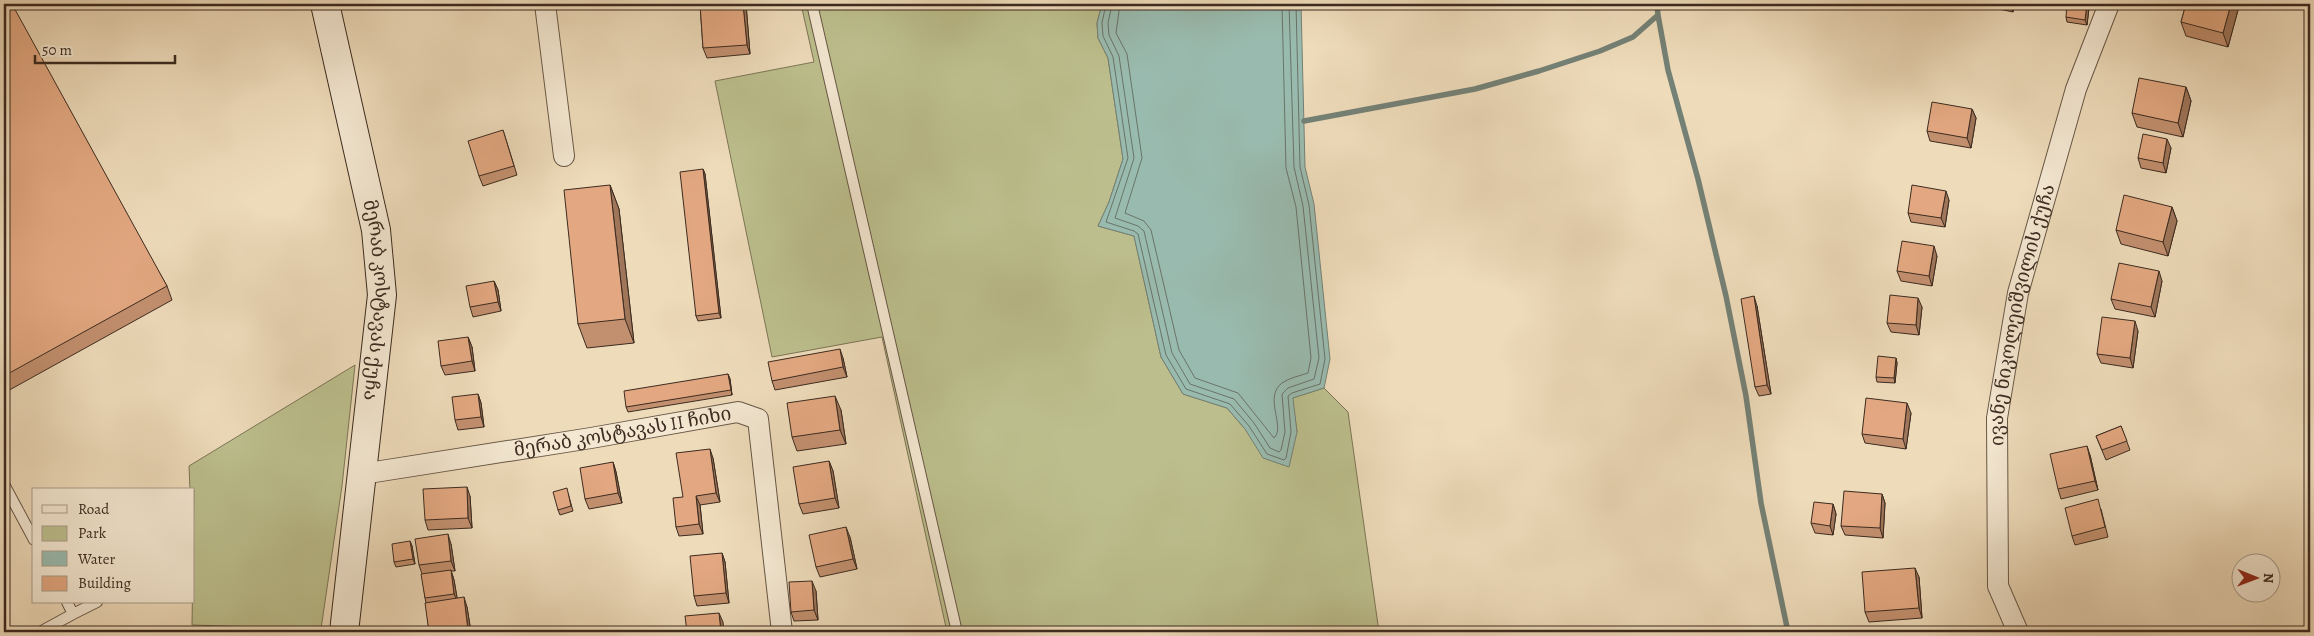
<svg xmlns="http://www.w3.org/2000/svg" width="2314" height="636" font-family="Alegreya,'Noto Serif Georgian',serif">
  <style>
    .green { fill: #bcbf8d; stroke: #7c7556 }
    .water { fill: #99bbaf; stroke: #748176 }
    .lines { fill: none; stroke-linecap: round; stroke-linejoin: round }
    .shore { stroke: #6a7368; stroke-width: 1 }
    .stream { stroke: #748176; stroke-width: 5.5 }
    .lane-casing { stroke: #685746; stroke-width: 12 }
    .street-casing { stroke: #685746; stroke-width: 22 }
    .secondary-casing { stroke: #3c2b20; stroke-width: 30 }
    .lane { stroke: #f4e8d2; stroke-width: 10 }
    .street { stroke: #f4e8d2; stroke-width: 20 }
    .secondary { stroke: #f4e8d2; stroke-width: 28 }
    .wall { fill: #c3906f; stroke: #3c2b20 }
    .shaded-wall { fill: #9f765a; stroke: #3c2b20 }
    .building { fill: #e3a881; stroke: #3c2b20 }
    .labels { text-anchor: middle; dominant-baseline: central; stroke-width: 4.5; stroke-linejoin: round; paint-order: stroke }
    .street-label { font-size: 19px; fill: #3c2b20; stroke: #f4e8d2 }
  </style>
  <rect width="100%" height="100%" fill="#eedbba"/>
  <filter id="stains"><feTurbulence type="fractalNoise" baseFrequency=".004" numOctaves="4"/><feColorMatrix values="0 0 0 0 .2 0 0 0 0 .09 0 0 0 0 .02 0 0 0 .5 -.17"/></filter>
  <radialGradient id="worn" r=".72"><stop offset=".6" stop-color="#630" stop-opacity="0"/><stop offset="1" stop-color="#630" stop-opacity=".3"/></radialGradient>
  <path class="green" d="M801,4h301l-5,19 1,15 10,20 15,101 -14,43 -11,24 36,10 27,121 22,37 44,14 18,21 52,3 -5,-34 32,-10 24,24 31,220h-432l-65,-295 -110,20 -57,-276 99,-19z
    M355,365l-13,121 -21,143 -129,-4 2,-135h-4l-1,-24z"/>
  <path class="water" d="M1102,4h199l4,163 9,37 16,155 -6,29 -31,10 4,34 -8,35 -26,-9 -18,-29 -18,-21 -44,-14 -22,-37 -27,-121 -36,-10 11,-24 14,-43 -15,-101 -10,-20 -1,-15z"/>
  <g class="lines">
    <path class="shore" d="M1106,4l-4,19 1,13 10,21 15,101 -22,64 28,9 4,3 28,121 20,34 44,15 19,22 18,28 17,6 2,-2 5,-26 -3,-36 4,-3 28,-9 5,-25 -16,-154 -9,-38 -4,-163
      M1112,4l-4,19 1,12 10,21 15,102 -19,60 23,8 6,5 28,122 18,31 44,15 20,24 16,25 9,4 2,-2 4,-18 -3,-38 6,-6 26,-9 5,-21 -16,-152 -9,-39 -5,-163
      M1120,4l-4,29 11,21 15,104 -17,55 19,8 7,9 28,120 16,28 43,15 36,45c12,-11 -11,-41 8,-55 7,-5 17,-7 26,-10l3,-15 -15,-151 -10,-39 -4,-164"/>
    <path class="stream" d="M1658,15l10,55 30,109 28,117 20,100 15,107 27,129
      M1304,121l171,-32 64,-18 61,-20 33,-14 25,-22 -1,-11"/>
    <defs>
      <path id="lane" d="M812,4l145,628
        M4,484l30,56
        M73,614l24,-12
        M40,632l33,-18 -6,-12"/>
      <g id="street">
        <path d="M545,4l19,152"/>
        <path id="s1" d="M362,474l229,-36 147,-26 20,7 24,213"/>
        <path id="s2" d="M2018,632l-20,-46 -1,-168 21,-125 58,-204 33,-85"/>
      </g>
      <g id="secondary">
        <path id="s3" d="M325,4l51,226 6,65 -38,337"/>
      </g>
    </defs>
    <use href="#lane" class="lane-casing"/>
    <use href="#street" class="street-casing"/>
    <use href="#secondary" class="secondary-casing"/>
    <use href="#lane" class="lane"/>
    <use href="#street" class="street"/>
    <use href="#secondary" class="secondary"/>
  </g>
  <path class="wall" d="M4,4l163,282 5,14 -168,93z
    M700,4h46l4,50 -43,4 -4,-10z
    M1975,4h39l-1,8z
    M2087,4l2,4 -2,17 -20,-3 -1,-5z
    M2186,4h50l2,6 -10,37 -42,-11 -5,-14z
    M2274,4h11l-3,5z
    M2186,87l5,14 -8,36 -46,-10 -5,-14z
    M1972,109l4,9 -5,30 -41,-7 -3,-10z
    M503,130l14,45 -34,11 -4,-10z
    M2171,148l-5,25 -25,-5 -3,-10z
    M703,169l2,5 16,144 -23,3 -2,-5z
    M610,185l9,24 15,134 -47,5 -9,-24z
    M1949,200l-4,27 -34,-5 -3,-9z
    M2172,207l5,14 -9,35 -47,-12 -5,-14z
    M1937,256l-5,30 -31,-5 -4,-10z
    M494,281l4,9 3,21 -28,6 -3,-10z
    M2162,281l-7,36 -40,-8 -4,-10z
    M1757,306l14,88 -12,2 -4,-9z
    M1922,307l-3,28 -28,-3 -4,-9z
    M2138,331l-5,37 -32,-5 -4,-9z
    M468,337l4,10 3,24 -30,4 -4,-9z
    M843,358l4,19 -72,13 -3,-9z
    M1896,358l1,5 -2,20 -18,-1 -1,-5z
    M728,374l2,5 2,16 -104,17 -2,-5z
    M478,394l3,9 3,24 -26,3 -3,-10z
    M841,410l5,34 -49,7 -5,-14z
    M1911,413l-5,36 -41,-6 -3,-9z
    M2121,426l9,24 -24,10 -10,-24z
    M2090,455l8,35 -37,9 -3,-10z
    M713,458l7,44 -20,3 3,29 -24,2 -3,-9 7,-30z
    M829,461l4,10 6,37 -36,6 -4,-10z
    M613,462l3,10 6,31 -33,6 -4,-10z
    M568,493l5,18 -13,4 -2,-5z
    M1882,494l3,9 -2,35 -38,-3 -4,-9z
    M470,496l2,32 -44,2 -3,-10z
    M1833,504l3,10 -3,21 -18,-2 -4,-10z
    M2101,509l7,28 -33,8 -3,-9z
    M850,537l7,32 -37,8 -4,-10z
    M410,541l2,5 3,18 -19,3 -2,-5z
    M451,544l4,27h-4l3,9 3,18 10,9 4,25h-42l-3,-29 -1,-5 -3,-24 -3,-9z
    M722,553l3,9 4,41 -32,3 -3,-10z
    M1919,577l3,41 -53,4 -4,-10z
    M816,591l2,29 -24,1 -3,-9z"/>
  <path class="shaded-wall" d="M743,4h3l4,50 -3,-9z
    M2010,4h4l-1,8z
    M2087,4l2,4 -2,17 -2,-5z
    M2231,4h5l2,6 -10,37 -5,-14z
    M2280,4h5l-3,5z
    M2186,87l5,14 -8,36 -5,-14z
    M1972,109l4,9 -5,30 -4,-10z
    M2167,139l4,9 -5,25 -3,-10z
    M703,169l2,5 16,144 -2,-5z
    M610,185l9,24 15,134 -9,-24z
    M1946,191l3,9 -4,27 -4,-9z
    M2172,207l5,14 -9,35 -5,-14z
    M1934,246l3,10 -5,30 -3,-10z
    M2159,271l3,10 -7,36 -4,-10z
    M494,281l4,9 3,21 -3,-9z
    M1754,296l3,10 14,88 -4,-9z
    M1918,298l4,9 -3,28 -3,-10z
    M2135,321l3,10 -5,37 -3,-10z
    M468,337l4,10 3,24 -3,-10z
    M840,349l3,9 4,19 -4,-10z
    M1896,358l1,5 -2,20 -1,-5z
    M728,374l2,5 2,16 -1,-5z
    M478,394l3,9 3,24 -3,-10z
    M835,396l6,14 5,34 -6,-14z
    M1907,403l4,10 -5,36 -3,-10z
    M2087,446l3,9 8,35 -3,-9z
    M710,449l3,9 7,44 -4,-9z
    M829,461l4,10 6,37 -4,-10z
    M613,462l3,10 6,31 -4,-10z
    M467,487l3,9 2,32 -4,-10z
    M1882,494l3,9 -2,35 -3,-10z
    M696,496l4,9 3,29 -4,-10z
    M1833,504l3,10 -3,21 -3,-9z
    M846,527l4,10 7,32 -4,-10z
    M448,534l3,10 4,27 -4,-10z
    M410,541l2,5 3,18 -2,-5z
    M722,553l3,9 4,41 -3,-10z
    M1915,568l4,9 3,41 -3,-10z
    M451,570l3,10 4,23 -4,-9z
    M812,581l4,10 2,29 -4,-10z
    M464,597l3,10 4,25h-2l-1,-2z
    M719,613l4,9 1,10h-3z"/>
  <path class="building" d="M4,4h8l155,282 -163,90z
    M700,4h43l4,41 -44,3z
    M2067,4h20l-2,16 -19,-3z
    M2186,4h45l-8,29 -42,-11z
    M2139,78l47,9 -8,36 -46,-10z
    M1932,102l40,7 -5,29 -40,-7z
    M503,130l11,36 -35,10 -11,-35z
    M2143,134l24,5 -4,24 -25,-5z
    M703,169l16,144 -23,3 -16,-144z
    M610,185l15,134 -47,5 -14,-134z
    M1912,185l34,6 -5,27 -33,-5z
    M2124,195l48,12 -9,35 -47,-12z
    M1902,241l32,5 -5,30 -32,-5z
    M2119,263l40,8 -8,36 -40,-8z
    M494,281l4,21 -28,5 -4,-21z
    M1890,295l28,3 -2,27 -29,-2z
    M1754,296l13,89 -12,2 -14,-88z
    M2102,317l33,4 -5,37 -33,-4z
    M468,337l4,24 -31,5 -3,-25z
    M840,349l3,18 -71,14 -4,-19z
    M1878,356l18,2 -2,20 -18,-1z
    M728,374l3,16 -105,17 -2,-16z
    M478,394l3,23 -26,3 -3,-23z
    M835,396l5,34 -48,7 -5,-34z
    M1866,398l41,5 -4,36 -41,-5z
    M2121,426l6,15 -25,9 -6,-14z
    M2087,446l8,35 -37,8 -8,-35z
    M710,449l6,44 -20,3 3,28 -23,3 -3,-29 10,-1 -7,-44z
    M829,461l6,37 -36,6 -6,-37z
    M613,462l5,31 -33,6 -5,-31z
    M467,487l1,31 -43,2 -2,-31z
    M567,488l4,18 -13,4 -5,-18z
    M1844,491l38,3 -2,34 -39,-2z
    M2098,499l7,28 -33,9 -7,-28z
    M1814,502l19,2 -3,22 -19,-3z
    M846,527l7,32 -37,8 -7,-32z
    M448,534l3,27 -32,4 -4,-26z
    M410,541l3,18 -19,3 -2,-18z
    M722,553l4,40 -32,3 -4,-40z
    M1915,568l4,40 -54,4 -3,-40z
    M451,570l3,24 -29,4 -4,-24z
    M812,581l2,29 -23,2 -2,-30z
    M464,597l4,33 -13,2h-26l-4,-29z
    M719,613l2,19h-34l-2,-16z
    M856,628v4h-21z"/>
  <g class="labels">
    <g class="street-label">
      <text stroke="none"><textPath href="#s3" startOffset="302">მერაბ კოსტავას ქუჩა</textPath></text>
      <text stroke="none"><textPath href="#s2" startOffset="324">ივანე ნიკოლეიშვილის ქუჩა</textPath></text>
      <text stroke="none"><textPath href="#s1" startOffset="264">მერაბ კოსტავას II ჩიხი</textPath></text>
    </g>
  </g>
  <rect width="2314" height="636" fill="none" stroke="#eedbba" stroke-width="20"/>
  <rect x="5" y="5" width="2304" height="626" fill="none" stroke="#3c2b20" stroke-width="2.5"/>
  <rect x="10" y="10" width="2294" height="616" fill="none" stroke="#3c2b20"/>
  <rect x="32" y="488" width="162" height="115" fill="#f4e8d2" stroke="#aa9c8b"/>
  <rect x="42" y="505" width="25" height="8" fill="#f4e8d2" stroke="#aa9c8b"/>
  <text x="78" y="514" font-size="15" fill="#3c2b20">Road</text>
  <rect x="42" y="526" width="25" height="15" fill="#bcbf8d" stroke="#aa9c8b"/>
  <text x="78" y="538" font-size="15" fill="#3c2b20">Park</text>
  <rect x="42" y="551" width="25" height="15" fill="#99bbaf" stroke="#aa9c8b"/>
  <text x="78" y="564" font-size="15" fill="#3c2b20">Water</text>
  <rect x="42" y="576" width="25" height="15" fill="#e3a881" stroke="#aa9c8b"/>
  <text x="78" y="588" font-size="15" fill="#3c2b20">Building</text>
  <g transform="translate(2256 578) rotate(91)"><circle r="24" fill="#f4e8d2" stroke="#aa9c8b"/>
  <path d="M0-4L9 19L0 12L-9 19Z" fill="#8f2418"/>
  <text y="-8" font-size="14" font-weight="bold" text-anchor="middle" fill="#3c2b20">N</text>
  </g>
  <path d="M35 55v8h140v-8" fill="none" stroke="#3c2b20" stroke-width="2.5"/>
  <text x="42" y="55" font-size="15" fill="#3c2b20" stroke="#f4e8d2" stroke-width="4" paint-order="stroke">50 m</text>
  <rect width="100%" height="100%" filter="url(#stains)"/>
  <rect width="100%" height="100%" fill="url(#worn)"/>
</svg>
